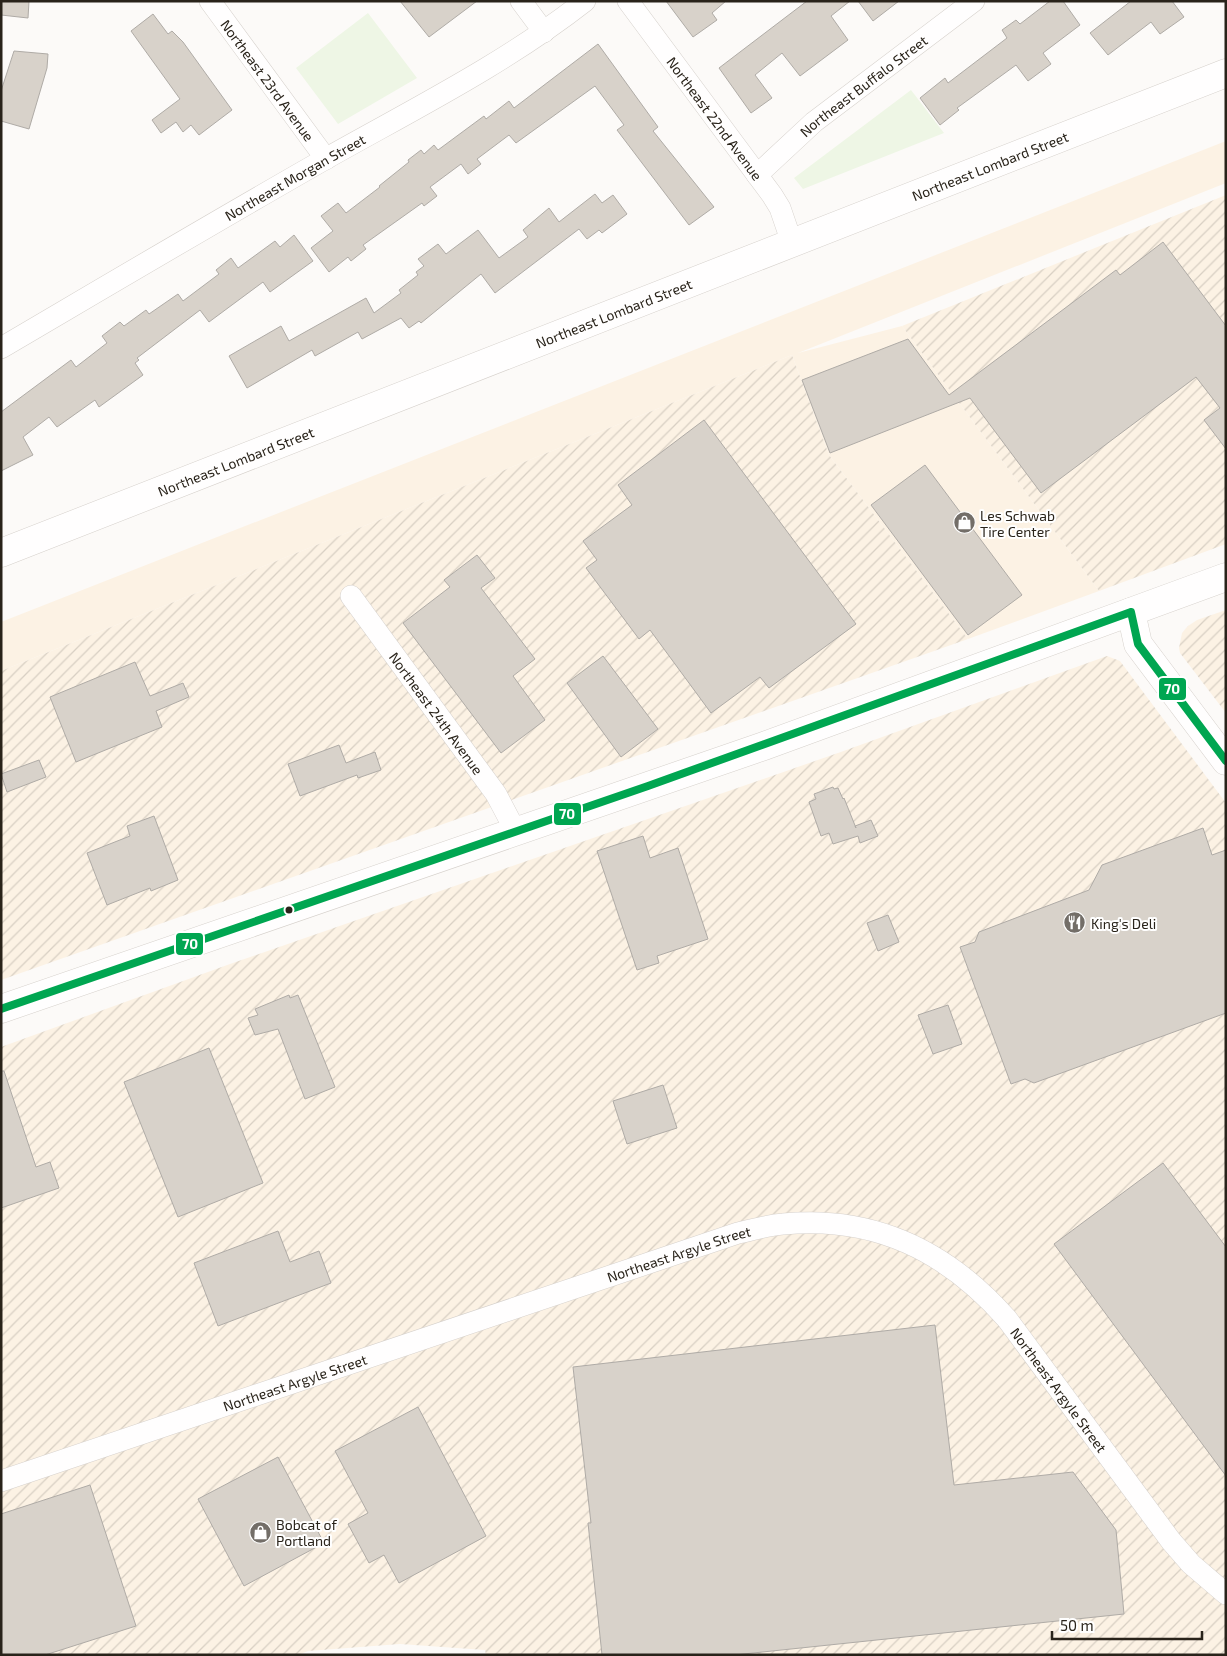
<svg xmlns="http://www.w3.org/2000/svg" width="1227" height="1656" font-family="'Exo 2',sans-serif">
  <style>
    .built { fill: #fcf2e4 }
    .industrial { fill: url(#industrial-furrows) }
    .grass { fill: #eef6e5 }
    .building { fill: #d8d2ca; stroke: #afaba6 }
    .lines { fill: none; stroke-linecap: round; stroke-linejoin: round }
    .street-casing { stroke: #d6d1cc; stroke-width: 22 }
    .secondary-casing { stroke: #d6d1cc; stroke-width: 29 }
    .primary-casing { stroke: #d6d1cc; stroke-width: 29 }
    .street { stroke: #fffefe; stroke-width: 21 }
    .secondary { stroke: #fffefe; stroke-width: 28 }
    .primary { stroke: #fffefe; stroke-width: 28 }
    .bus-1-casing { stroke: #fff; stroke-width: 11 }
    .bus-1 { stroke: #00a651; stroke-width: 8 }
    .bus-dot { fill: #29231a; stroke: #fff; stroke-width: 2 }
    .labels { text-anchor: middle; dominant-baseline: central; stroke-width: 4; stroke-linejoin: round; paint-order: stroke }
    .street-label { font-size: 14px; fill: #29231a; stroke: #fff }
    .poi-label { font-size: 14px; fill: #29231a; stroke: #fff; text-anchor: start }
    .line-badge { stroke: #fff; stroke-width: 2 }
    .badge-label { font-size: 14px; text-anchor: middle; font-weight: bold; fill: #fff }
  </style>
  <defs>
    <pattern id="industrial-furrows" width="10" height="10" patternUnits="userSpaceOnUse" patternTransform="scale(1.25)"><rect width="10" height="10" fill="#fcf2e4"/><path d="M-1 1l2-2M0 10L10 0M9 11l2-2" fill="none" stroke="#d8cfc3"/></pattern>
  </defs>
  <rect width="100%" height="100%" fill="#fcfaf8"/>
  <path class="built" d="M1226,141v42l-428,170 104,-27 197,265 -131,48 -139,-184 -37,-100 -791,316v-49z"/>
  <path class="industrial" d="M1226,195v349l-127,47 -197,-265z
    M792,355l37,100 139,184 -967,341v-309z
    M1226,610v103l-46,-60 -1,-5 3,-15 6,-7 9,-6z
    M1107,656l13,5 106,142v852h-740l-1,-5 -85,-6 -92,7 -10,4h-297v-608l229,-83 608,-211z"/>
  <path class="grass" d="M368,13l49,65 -79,46 -42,-56z
    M911,90l33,43 -141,56 -9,-11z"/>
  <path class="building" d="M1,1h28l-1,17 -27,-3z
    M400,1h77l-48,36z
    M666,1h60l-14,12 5,7 -24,17z
    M807,1h43l-19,15 17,24 -48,36 -18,-23 -27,22 17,23 -21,15 -32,-45z
    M858,1h41l-26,20z
    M1050,1h13l17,24 -37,28 8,11 -23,17 -12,-16 -59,43 2,2 -19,15 -20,-27 25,-20 3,5 59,-45 -5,-8 14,-10 4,4z
    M1131,1h41l12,16 -24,17 -9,-12 -43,33 -18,-22z
    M153,14l15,20 4,-3 11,11 49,68 -33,25 -8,-10 -8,7 -7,-10 -15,11 -9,-13 28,-21 -49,-68z
    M598,44l60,83 -5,4 61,76 -25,18 -72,-95 7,-5 -29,-39 -79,57 -7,-8 -32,24 4,5 -13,10 -7,-10 -31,23 7,9 -13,10 -2,-3 -59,42 3,4 -15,12 -3,-4 -19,15 -18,-24 22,-17 -12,-15 17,-13 8,10 34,-26 -1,-1 30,-24 -1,-2 13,-10 3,4 10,-9 4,5 46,-34 2,3 23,-18 5,7z
    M14,51l34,3 -1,14 -18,61 -28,-8v-30z
    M595,194l7,9 11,-8 14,19 -25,19 -3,-3 -12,9 -8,-10 -84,64 -14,-19 -60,49 -2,-2 -10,7 -8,-10 -39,21 -4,-7 -43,24 -3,-6 -65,38 -18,-32 52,-30 8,15 77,-43 8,15 27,-20 -2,-3 19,-15 -2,-3 8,-6 -6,-7 20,-15 8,10 32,-24 21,28 29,-21 -5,-7 26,-22 10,14z
    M294,235l19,26 -43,31 -7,-10 -54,40 -9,-12 -63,48 2,2 -4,3 8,12 -44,32 -4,-7 -38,27 -8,-10 -26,20 10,18 -32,16v-59l70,-52 5,7 31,-24 -5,-7 18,-14 4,4 22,-16 3,4 29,-20 5,7 36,-27 -3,-4 15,-12 7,10 37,-27 5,6z
    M1163,242l63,84v123l-22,-29 16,-12 -24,-31 -155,116 -71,-95 -140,55 -28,-73 106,-41 41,56 167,-125 4,5z
    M704,420l152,204 -87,64 -9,-11 -49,36 -61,-83 -11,9 -53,-71 11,-8 -14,-19 49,-36 -14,-20z
    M925,465l97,130 -54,40 -97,-130z
    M477,555l18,23 -14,10 54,71 -22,17 32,44 -44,33 -98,-130 47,-36 -6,-7z
    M603,656l55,73 -37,28 -54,-74z
    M135,662l15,34 33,-13 6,14 -33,14 6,16 -86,35 -26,-65z
    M339,745l7,18 29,-11 6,18 -23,8 -1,-3 -57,21 -12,-32z
    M39,760l7,17 -39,15 -6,-18z
    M833,787l1,2 4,-1 5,11 1,-1 12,30 -1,-2 16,-6 7,16 -18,7 -2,-7 -25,8 -4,-11 -8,3 -12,-34 7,-3 -2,-5z
    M154,816l24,64 -27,11 -1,-3 -43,17 -20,-52 43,-17 -3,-10z
    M1203,828l9,27 14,-5v163l-192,70 -9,-4 -14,5 -51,-137 15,-5 4,-10 110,-42 13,-25z
    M643,836l7,22 28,-10 30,91 -51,17 2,7 -22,7 -40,-119z
    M888,915l11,27 -21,9 -11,-28z
    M289,995l1,3 8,-3 37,92 -30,12 -27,-70 -23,6 -7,-17 10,-3 -3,-6z
    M948,1005l14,39 -29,10 -15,-39z
    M209,1048l54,135 -85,34 -54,-135z
    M1,1071h3l32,96 14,-5 9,26 -58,20z
    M663,1085l14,43 -50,16 -14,-43z
    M1163,1163l63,84v229l-172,-232z
    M278,1231l12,31 29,-11 12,32 -113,43 -24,-63z
    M935,1325l19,160 119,-13 43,58 8,84 -390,41h-132l-14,-132h3l-18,-156z
    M418,1407l68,129 -87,47 -15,-28 -15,8 -21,-39 20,-11 -33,-62z
    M278,1457l46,86 -80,43 -46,-87z
    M90,1485l46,141 -91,29h-44v-141z"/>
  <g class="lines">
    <defs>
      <g id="street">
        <path id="s1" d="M210,1l116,158"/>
        <path d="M521,1l23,31"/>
        <path id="s2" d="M628,1l144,194 8,13 12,35"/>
        <path id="s3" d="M757,175l57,-53 160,-121"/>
        <path id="s4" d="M1,348c109,-64 217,-128 326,-190 87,-49 179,-95 258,-157"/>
        <path id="s5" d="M351,596l145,198 20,38"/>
        <path id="s6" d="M1,1481l737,-248c15,-3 30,-8 45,-9 92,-9 164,27 224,95l164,222 20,23 35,30"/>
      </g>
      <path id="secondary" d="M1131,612l7,32 88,117"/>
      <g id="primary">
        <path id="s7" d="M1,553l1225,-480"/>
        <path d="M1,1009l763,-263 462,-169"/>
      </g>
    </defs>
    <use href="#street" class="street-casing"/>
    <use href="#secondary" class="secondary-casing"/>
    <use href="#primary" class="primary-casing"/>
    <use href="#street" class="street"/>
    <use href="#secondary" class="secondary"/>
    <use href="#primary" class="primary"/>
    <defs>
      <path id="bus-1" d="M1131,612l7,32 88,117
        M1,1009l647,-223 483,-174"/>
    </defs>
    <use href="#bus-1" class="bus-1-casing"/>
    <use href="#bus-1" class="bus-1"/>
  </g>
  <defs>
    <symbol id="shop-disc" viewBox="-11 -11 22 22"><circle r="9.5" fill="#736e68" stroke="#fff"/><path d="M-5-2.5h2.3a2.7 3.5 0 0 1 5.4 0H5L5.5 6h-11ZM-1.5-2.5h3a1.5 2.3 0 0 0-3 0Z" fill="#fff"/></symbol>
    <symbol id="restaurant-disc" viewBox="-11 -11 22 22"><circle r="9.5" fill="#736e68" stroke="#fff"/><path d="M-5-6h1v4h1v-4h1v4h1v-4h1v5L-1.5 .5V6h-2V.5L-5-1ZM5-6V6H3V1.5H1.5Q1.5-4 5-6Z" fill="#fff"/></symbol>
  </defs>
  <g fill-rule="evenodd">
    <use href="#shop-disc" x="952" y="510" width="25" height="25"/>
    <use href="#restaurant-disc" x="1062" y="910" width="25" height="25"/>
    <use href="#shop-disc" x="248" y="1520" width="25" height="25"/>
  </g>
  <circle class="bus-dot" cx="289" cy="910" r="4.5"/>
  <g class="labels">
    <g class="street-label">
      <text stroke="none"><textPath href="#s1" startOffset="98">Northeast 23rd Avenue</textPath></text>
      <text stroke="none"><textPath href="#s3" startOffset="139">Northeast Buffalo Street</textPath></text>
      <text stroke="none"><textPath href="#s2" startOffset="146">Northeast 22nd Avenue</textPath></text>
      <text stroke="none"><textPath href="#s7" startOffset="1062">Northeast Lombard Street</textPath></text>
      <text stroke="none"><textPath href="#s4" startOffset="340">Northeast Morgan Street</textPath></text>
      <text stroke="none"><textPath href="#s7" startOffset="658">Northeast Lombard Street</textPath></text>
      <text stroke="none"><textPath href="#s7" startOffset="252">Northeast Lombard Street</textPath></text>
      <text stroke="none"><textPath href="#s5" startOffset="145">Northeast 24th Avenue</textPath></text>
      <text stroke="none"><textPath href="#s6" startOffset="715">Northeast Argyle Street</textPath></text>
      <text stroke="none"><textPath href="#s6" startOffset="310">Northeast Argyle Street</textPath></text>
      <text stroke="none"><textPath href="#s6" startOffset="1165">Northeast Argyle Street</textPath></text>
    </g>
    <g class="poi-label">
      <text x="980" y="515">Les Schwab<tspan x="980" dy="16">Tire Center</tspan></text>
      <text x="1091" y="923">King's Deli</text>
      <text x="276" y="1524">Bobcat of<tspan x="276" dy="16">Portland</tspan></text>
    </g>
  </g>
  <g class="line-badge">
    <rect x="1158" y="677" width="29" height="24" rx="5" fill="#00a651"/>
    <rect x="553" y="802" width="29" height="24" rx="5" fill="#00a651"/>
    <rect x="175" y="932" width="29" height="24" rx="5" fill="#00a651"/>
  </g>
  <g class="badge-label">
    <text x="1172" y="694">70</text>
    <text x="567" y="819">70</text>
    <text x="190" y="949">70</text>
  </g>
  <rect width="1227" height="1656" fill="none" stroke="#29231a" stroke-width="5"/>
  <path d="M1052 1631v8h150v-8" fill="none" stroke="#29231a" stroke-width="2.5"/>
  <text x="1060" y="1631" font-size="15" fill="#29231a" stroke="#ffffff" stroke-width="4" paint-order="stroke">50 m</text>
</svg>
